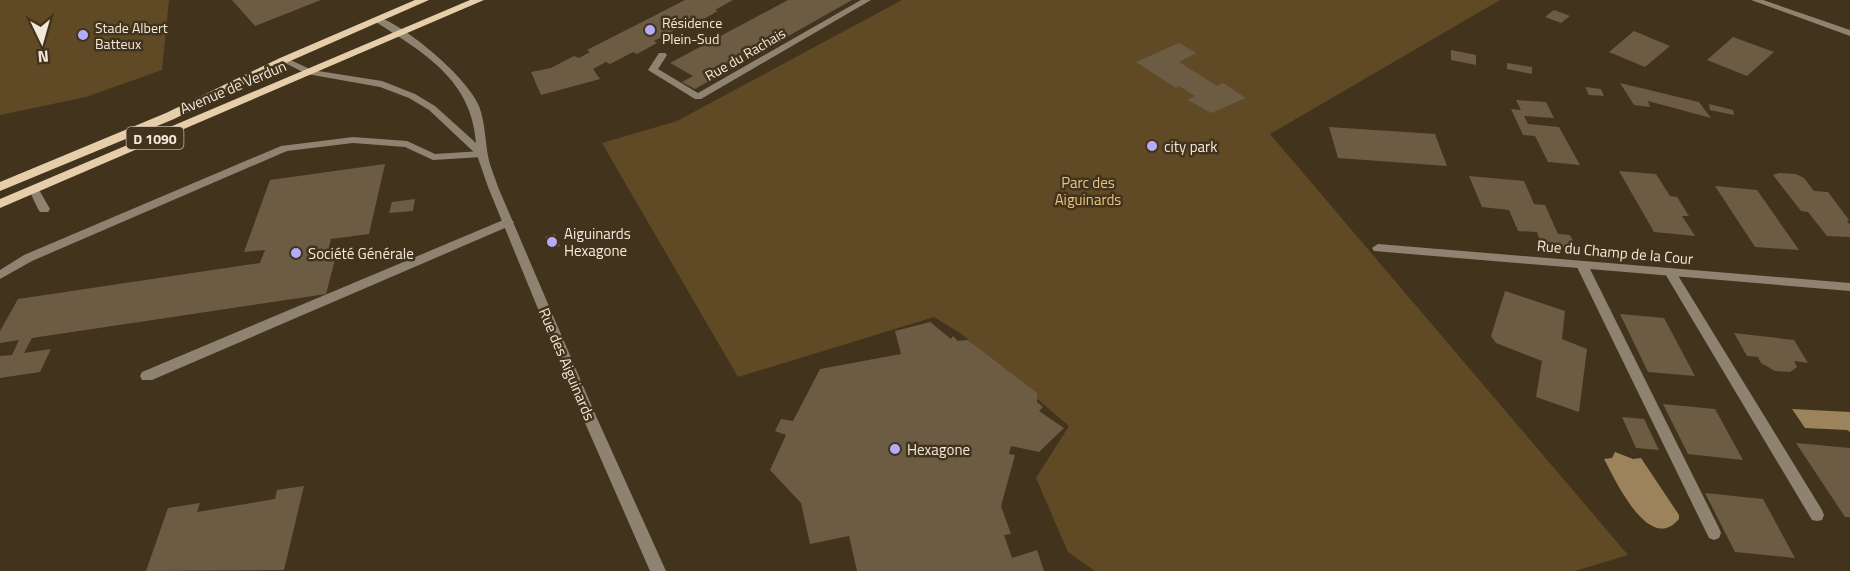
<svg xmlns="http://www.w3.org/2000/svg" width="1850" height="571" font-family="'Titillium Web',sans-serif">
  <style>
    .green { fill: #604a26 }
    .water { fill: #9d835b }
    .building { fill: #6c5c44 }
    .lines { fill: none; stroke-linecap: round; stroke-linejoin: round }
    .service { fill: #8e8271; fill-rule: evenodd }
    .minor { fill: #8e8271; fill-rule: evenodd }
    .tertiary { fill: #8e8271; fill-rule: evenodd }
    .primary { fill: #e6ceab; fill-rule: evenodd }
    .poi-dot { fill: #b4acf9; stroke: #42331c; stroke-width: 2 }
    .labels { text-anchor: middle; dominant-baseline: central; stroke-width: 5; stroke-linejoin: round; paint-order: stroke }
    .far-poi-label { font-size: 14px; fill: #f2e9db; stroke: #42331c; text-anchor: start }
    .far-street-label { font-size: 14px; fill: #f2e9db; stroke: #42331c }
    .shield { fill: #42331c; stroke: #bdb2a2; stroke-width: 1.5 }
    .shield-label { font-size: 14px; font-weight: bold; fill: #f2e9db }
    .street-label { font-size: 15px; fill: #f2e9db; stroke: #42331c }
    .poi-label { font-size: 15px; fill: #f2e9db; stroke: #42331c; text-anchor: start }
    .park-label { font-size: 15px; fill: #eac182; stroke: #42331c }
  </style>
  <rect width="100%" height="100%" fill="#42331c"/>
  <path class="green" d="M0,0h169l-7,70 -76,27 -86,18z
    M902,0h598l-230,134 358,421 -53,16h-480l-27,-19 -32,-74 33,-52 -106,-91 -29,-18 -196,60 -136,-234 75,-22z"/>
  <path class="water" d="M1792,409l58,3v20l-3,-2 -42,-2z
    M1615,452l18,7 8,-1 38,57v4c-30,36 -64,-40 -75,-60l8,-1z"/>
  <path class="building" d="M232,0h89l-66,26z
    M685,0h48l-18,10 3,1 -18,10 -4,-2 -42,22 3,2 -20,11 -4,-2 -23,12 -4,-2 -13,7 7,10 -59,16 -10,-23 20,-4 23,-12 5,2 11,-6 -3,-2z
    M788,0h64l-157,89 -13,-7 11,-6 -23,-13z
    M1554,10l16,6 -9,7 -16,-6z
    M1634,31l36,15 -25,21 -36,-15z
    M1733,37l41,15 -27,24 -40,-16z
    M1179,43l17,10 -17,9 38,24 6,-3 23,15 -35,15 -23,-13 7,-4 -16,-10 -3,2 -40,-26z
    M1451,50l25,5v10l-25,-5z
    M1507,63l25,4v7l-25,-5z
    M1620,83l79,19 12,16 -63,-17 2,6 -16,-2z
    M1585,87l16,2 3,7 -15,-1z
    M1516,100l30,2 8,16 -30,-2 4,8 31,3 21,38 -32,-3 -13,-26 -12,-1 -12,-26 10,1z
    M1709,104l24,6 1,5 -24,-5z
    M1329,127l106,7 12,32 -109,-8z
    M385,164l-16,70 -38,5 -4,15 10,-2 -11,42 -294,44 -8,15 27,-4 -11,23 -40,6v-22l12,-1 7,-15 -19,3v-12l18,-32 242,-36 5,-13 -21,2 26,-72z
    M1619,171l37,3 14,22 7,1 12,19h-7l13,20 -41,-4z
    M1779,173l17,1 8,4 10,13 14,1 21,28 -2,1 3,4v12l-23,-1 -19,-24 -7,-1 -28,-36z
    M1469,176l55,5 10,23 11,1 13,29 12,1 7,14 -35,-3 -5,-14 -19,-1 -9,-21 -27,-3z
    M1715,186l42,4 42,60 -44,-3z
    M415,199l-2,12 -24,2 3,-11z
    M555,234l5,12 -10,3 -5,-12z
    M1505,291l60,20 -3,28 25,10 -8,63 -43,-15 6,-36 -46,-18 -5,-7z
    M1620,314l44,4 31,58 -47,-4z
    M930,322l21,17 2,-3 5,5 10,-1 69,53v9l6,5 -4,4 25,17 -25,24 -28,-6 -2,8 6,1 -14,51 10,28 -7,1 8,23 25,-8 7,21h-187l-8,-35 -39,8 -9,-41 -31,-33 16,-35 -11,-4 6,-12 12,2 27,-52 81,-15 -6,-23z
    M1734,333l60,7 14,23 -14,-2 3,6 -7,5 -15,-1 -14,-8 -3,-6 -11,-1z
    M1663,404l52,5 28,51 -55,-6z
    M1622,417l22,2 15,31 -23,-2z
    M1796,443l54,5v69h-5z
    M304,486l-20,84 -138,1 22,-63 32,-5 -3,9 78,-13 2,-9z
    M1705,493l58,6 32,59 -60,-6z"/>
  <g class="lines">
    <path class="service" d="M353,137l54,4 28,13 47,-3 5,3 -5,3 -49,3 -28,-13 -52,-4 -66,8 -255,110 -32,18v-9l24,-15 257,-109z
      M34,187l4,1 12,21 -2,3h-8l-2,-3 -9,-19z
      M508,218l6,4 -2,3 -360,155h-10l-2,-4 2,-4z
      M1582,261l6,4 131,263 2,5 -2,5 -5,2 -5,-2 -133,-273z
      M1670,268l4,1 148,241 2,5 -2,5 -5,1 -5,-1 -148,-248z"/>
    <path class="minor" d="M861,0h10l-170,99h-6l-47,-29 11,-17h6l2,2 -9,14 40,24z
      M1751,0h12l87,30v6z
      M1378,244l472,39v8l-476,-40 -2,-3z"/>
    <path class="tertiary" d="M379,17c29,11 88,60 100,89 6,16 6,33 9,50 2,11 7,21 10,31l98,229 70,155h-16l-68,-155 -94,-229 -11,-32 -48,-45 -20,-12 -29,-11 -73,-13 -28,-14 5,-3 28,13 70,11 33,13 20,12 41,37c-4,-63 -52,-90 -100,-121l-1,-2z"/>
    <path class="primary" d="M415,0h14l-141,62 -114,57 -174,72v-9l166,-69 114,-55z
      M470,0h14l-484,208v-9z"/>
  </g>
  <g class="poi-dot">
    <circle cx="650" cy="30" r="6"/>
    <circle cx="83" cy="35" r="6"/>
    <circle cx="1152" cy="146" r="6"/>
    <circle cx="552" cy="242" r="6"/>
    <circle cx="296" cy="253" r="6"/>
    <circle cx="895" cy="449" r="6"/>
  </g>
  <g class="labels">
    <g class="far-poi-label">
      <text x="662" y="22">Résidence<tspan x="662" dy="16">Plein-Sud</tspan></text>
      <text x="95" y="27">Stade Albert<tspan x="95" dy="16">Batteux</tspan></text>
    </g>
    <g class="far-street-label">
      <text transform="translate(745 54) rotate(-30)">Rue du Rachais</text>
    </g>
    <rect class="shield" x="126.5" y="127" width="57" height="22" rx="4.5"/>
    <g class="shield-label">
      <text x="155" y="138">D 1090</text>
    </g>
    <g class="street-label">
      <text transform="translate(233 87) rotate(-23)">Avenue de Verdun</text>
      <text transform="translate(1615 252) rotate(5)">Rue du Champ de la Cour</text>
      <text transform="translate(567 364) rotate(67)">Rue des Aiguinards</text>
    </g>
    <g class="poi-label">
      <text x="1164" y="146">city park</text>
      <text x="564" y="233">Aiguinards<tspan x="564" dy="17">Hexagone</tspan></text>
      <text x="308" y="253">Société Générale</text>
      <text x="907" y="449">Hexagone</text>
    </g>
    <g class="park-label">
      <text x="1088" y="182">Parc des<tspan x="1088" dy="17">Aiguinards</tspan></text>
    </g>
  </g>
  <g transform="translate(42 42) rotate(175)" stroke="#42331c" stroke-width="4.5" paint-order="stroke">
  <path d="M0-4.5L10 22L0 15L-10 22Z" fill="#f2e9db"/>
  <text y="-9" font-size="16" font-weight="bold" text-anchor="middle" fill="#f2e9db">N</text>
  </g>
</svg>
